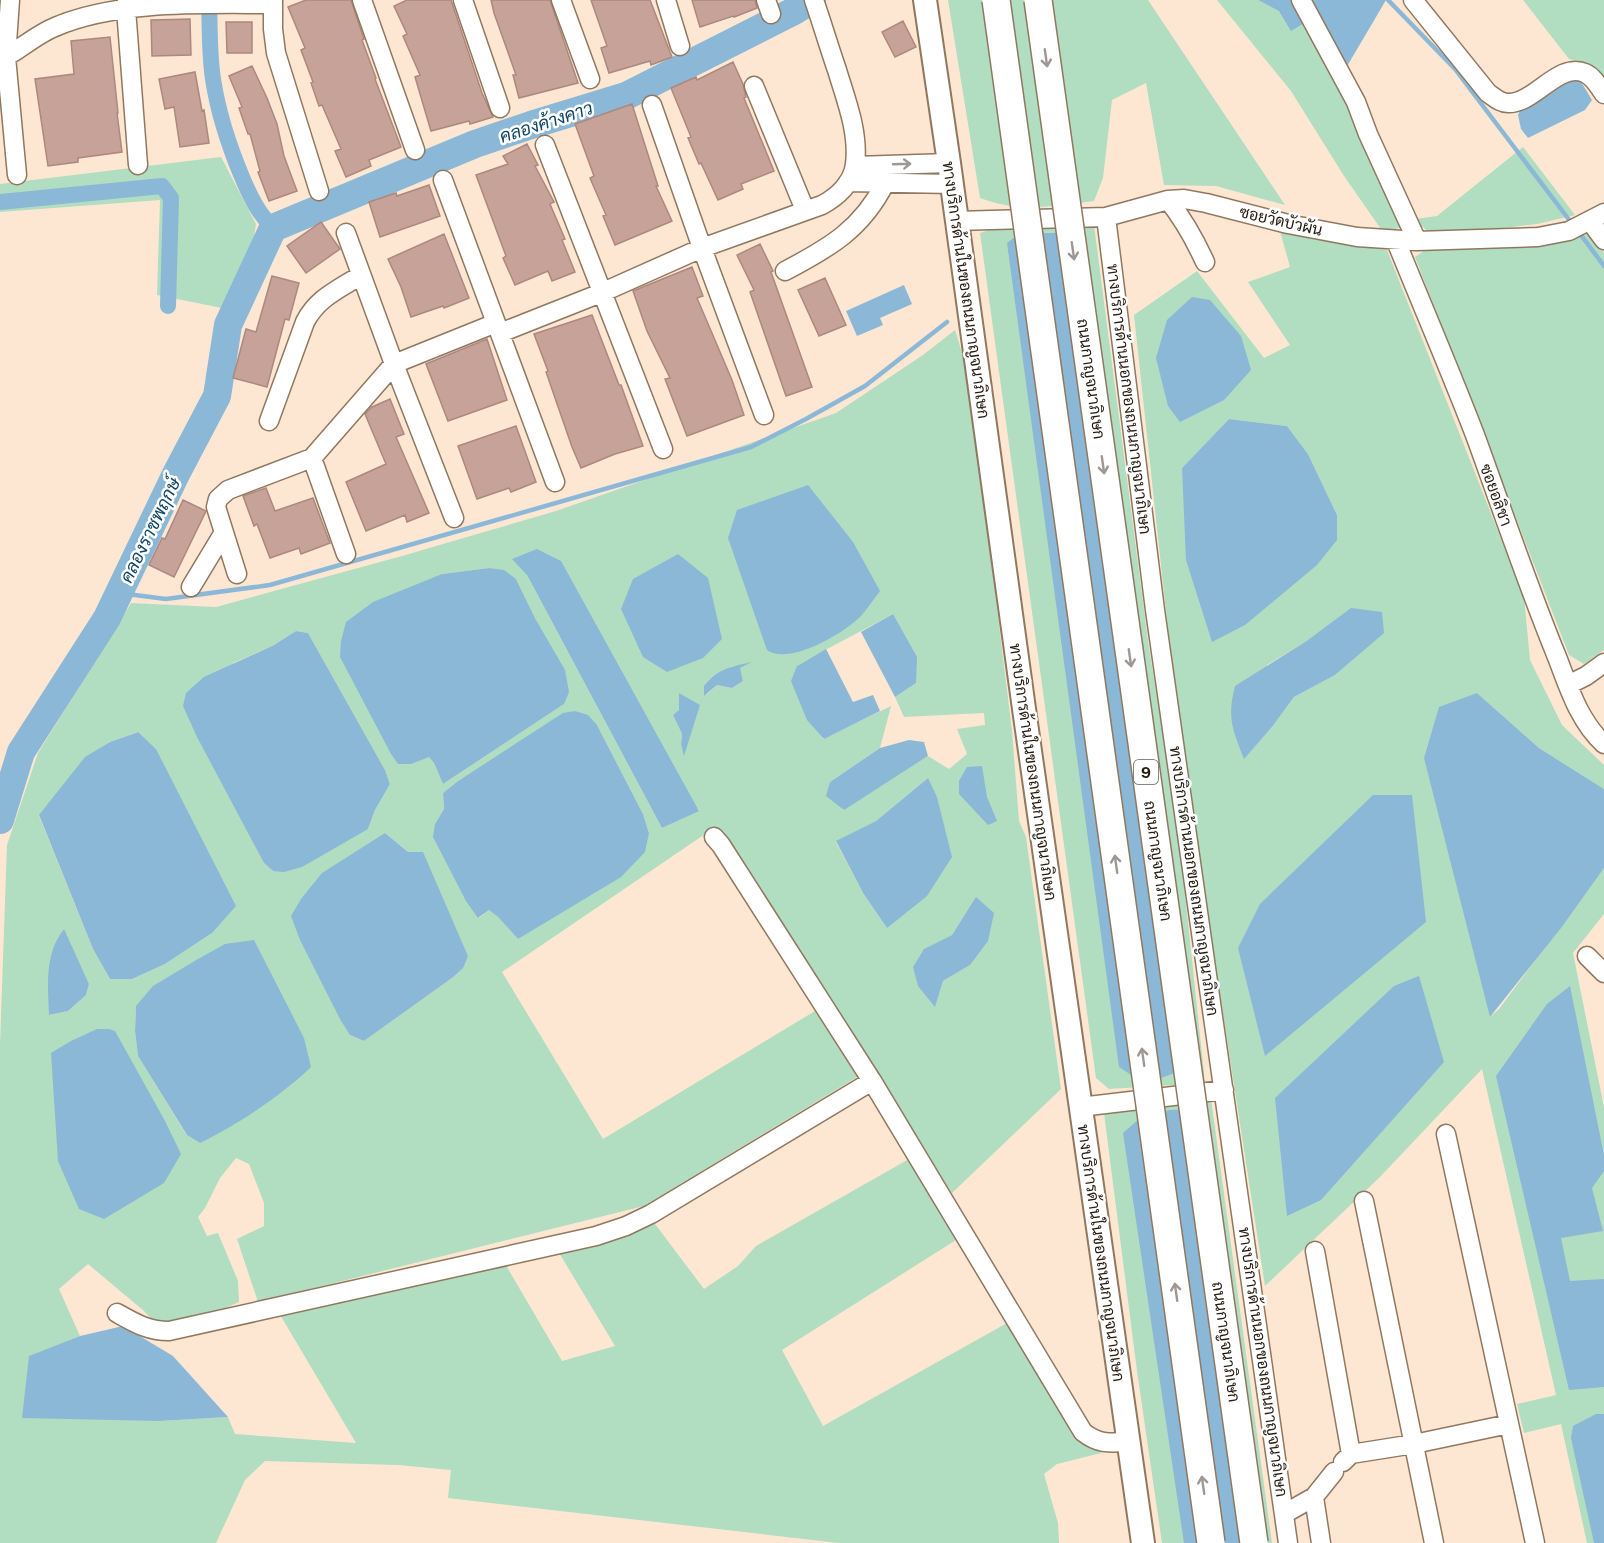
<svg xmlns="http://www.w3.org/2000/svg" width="1604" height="1543" font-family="'Public Sans',Sarabun,sans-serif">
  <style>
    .green { fill: #b1ddc1; fill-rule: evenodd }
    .water { fill: #8bb8d7 }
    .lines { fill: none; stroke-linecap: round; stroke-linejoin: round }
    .stream { stroke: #8bb8d7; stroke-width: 4.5 }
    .canal { stroke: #8bb8d7; stroke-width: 16 }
    .river { stroke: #8bb8d7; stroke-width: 28 }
    .building { fill: #c7a298; stroke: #ac887e; stroke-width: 1.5 }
    .minor-casing { stroke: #907860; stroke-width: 21 }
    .major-casing { stroke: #907860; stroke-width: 26 }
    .minor { stroke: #fff; stroke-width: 18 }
    .major { stroke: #fff; stroke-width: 22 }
    .highway-bridge-casing { stroke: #907860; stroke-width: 30; stroke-linecap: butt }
    .highway-bridge { stroke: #fff; stroke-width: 27 }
    .oneway { stroke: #9d9894 }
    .labels { text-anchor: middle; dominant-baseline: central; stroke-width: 5; stroke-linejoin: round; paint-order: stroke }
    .shield { fill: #fff; stroke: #665f58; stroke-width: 1.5 }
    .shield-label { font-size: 15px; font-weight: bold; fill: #251b11 }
    .street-label { font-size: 16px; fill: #251b11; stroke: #fff }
    .water-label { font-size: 18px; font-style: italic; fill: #104665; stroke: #fff }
  </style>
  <rect width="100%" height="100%" fill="#fee7d2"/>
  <path class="green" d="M948,0h200l137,205 -69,-19 -52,-1 -18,-102 -34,17 -9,78 -9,23c-38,5 -77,12 -114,-3z
    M1217,0h41l48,22 53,105 44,100 -20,5 -39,-56 -53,-85z
    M1523,0h81v83l-21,-21 -14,-3z
    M1523,147l52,68 -38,9 -49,6h-62l-11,-11 22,-3z
    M221,157l35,67 -6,39 -23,46 -70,-14 3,-95 -160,12v-28z
    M1094,225l55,423 29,179 27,256 -96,6 -13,-11 -116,-845 16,-5z
    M1280,231l107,19 137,347 6,63 32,65 42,40v24l-65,-41 -62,-55 13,324 9,-8 105,-141v46l-31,39 31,154v436h-17l-26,-119 -37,9 -7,-29 39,-9 -74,-326 -102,108 -115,109 -51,-331 -46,-325 -34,-315 63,-44 67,87 26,-13 -42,-63 42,-15zM1229,419l58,7 21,28 29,61v25l-155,-72zM1383,633l-48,42 -41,22 -22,30 -28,31 23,-93 41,-25z
    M1589,234l15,19v397l-20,14 -15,-9 -154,-398 13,-9h80z
    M955,330l13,42 44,359 7,90 7,16 35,252 -109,104 -241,-363 -209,142 101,167 212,-128 42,66 -213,129 -386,96 -21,-63 27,-13v-23l-15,-39 -13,-6 -16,20 -15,30 -7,9 9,19 11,-3 20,48 1,21c-27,13 -53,20 -83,22l-12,-13 -56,-47 -29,25 21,47 -50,20 130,65 68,-4 7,17 121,9 -77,-130 225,-51 58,99 53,-15 -57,-95 94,-31 52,69 34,-23 18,-20 153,-87 47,81 -174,110 41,76 184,-103 81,123 25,4 -56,14 -13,10 14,49 1,20h-220l-391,-45 3,-28 -53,-5 -133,-4 -20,19 -29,63h-216v-498l7,-200 31,-92 93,-150 85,4 186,-51 154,-45 280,-98 87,-58zM489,568l27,11 20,41 28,84 -121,80 -9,-21 -5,-6 13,-183zM527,575l168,230 4,5 -37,18zM893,614l23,69 -21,14 9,20 80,-4 1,12 -28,4 10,25 -18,15 -21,-13 -85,54 -13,-28 50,-34 11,-42 -68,33 -26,-73c31,-19 64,-34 96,-52zM296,631l12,2 77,137 5,14 -15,26 -7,19 -95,42 -9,-8 -33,-65 2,-135 41,-18zM748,664l-9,4 4,13 -11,7 -15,-3 -12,11 25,-29zM679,694l20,11 -15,49 -3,-10 1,-10 -9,-19 6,-5zM575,711l22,14 46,89 6,19 -131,106 -20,-22 -9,-7 -10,8 -44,-94 9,-15 -1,-16 15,-12 105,-67zM137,732l19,17 56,184 -47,31 -33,15h-22l-17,-30 -54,-133 47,-59 24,-15zM928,778l-41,150 -24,-35 -27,-51 40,-21zM385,833l23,19 51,85 9,19 -16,22 -88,63 -14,-6zM976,898l-6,67 -27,16 -8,25 -10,-57 27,-14zM63,930l26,54 -3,11 -18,16 -19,4zM136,1006l64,137 -14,-9 -48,-78 -3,-25z
    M1211,1099l61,444h-110l-25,-172 -33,-258z"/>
  <path class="water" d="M1258,0h36l12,22 -15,9 -12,-20z
    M1310,0h76l-40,68z
    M1580,80l12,20 -7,10 -57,28 -7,-9 -3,-14 3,-7 48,-26z
    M1020,233h35l23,3 116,830 -33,12h-25l-17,-11 -112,-824z
    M904,285l8,19 -32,14 3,7 -26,11 -11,-25z
    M1192,297l18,3 31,36 10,34 -27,30 -44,22 -12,-16 -12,-48 11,-38z
    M1229,419l58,7 21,28 29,61v25l-20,25 -72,60 -33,17 -26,-82 -4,-92z
    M808,485l45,57 27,49c-6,8 -13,18 -20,26 -16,16 -71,49 -93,33l-39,-112 9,-28z
    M537,549l24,12 138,250 -37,17 -135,-253 -15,-16z
    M678,554l30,24 14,61 -19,19 -36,14 -24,-15 -22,-48 12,-30z
    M489,568l15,2 12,9 20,41 29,50 4,22 -5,12 -121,80 -9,-21 -5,-6 -18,7h-13l-7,-10 -51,-97 1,-16 5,-19 27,-20 69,-28z
    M1351,608l31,4 2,21 -49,42 -41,22 -22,30 -28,32c-12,-31 -17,-41 -9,-73l73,-46z
    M893,614l24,43 -1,26 -21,14 -34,-65z
    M296,631l12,2 77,137 5,14 -15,26 -7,19 -66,38 -18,5 -11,-1 -9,-8 -67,-126 -14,-31 3,-13 18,-16 70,-32z
    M826,649l27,53 20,-7 7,16 -56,28 -17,-19 -16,-39 6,-15z
    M752,662l-12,6 3,13 -11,7 -15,-3 -13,11v-10c15,-18 26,-19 48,-24z
    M679,693l21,12 -16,51 -3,-12 1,-10 -9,-19 6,-5z
    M1477,693l62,55 65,41v79l-43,60 -71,89 -66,-259 15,-51z
    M575,711l13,4 9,10 46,89 6,19 -4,19 -24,25 -103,62 -20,-22 -9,-7 -11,8 -12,-17 -33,-64 2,-13 9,-15 -1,-16 15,-12 105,-68z
    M138,732l18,17 80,157 -24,27 -47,31 -33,15h-22l-17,-30 -54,-134 46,-58 25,-15z
    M909,740l15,2 4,14 -84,54 -18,-14 4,-14 50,-34z
    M982,766l5,31 10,24 -9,4 -29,-31v-13l8,-14z
    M928,778l9,19 15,60 -25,39 -40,32 -24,-35 -27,-52 40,-20z
    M1373,795h39l14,127 -161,134 -27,-108 22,-44z
    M385,833l23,19h15l45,104 -5,12 -11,10 -88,63 -14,-6 -10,-16 -40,-79 -9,-24 10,-17 21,-26z
    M976,897l18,16 -6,28 -18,24 -27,16 -8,26 -17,-21 -5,-19 11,-18 28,-14z
    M64,929l25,55 -3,11 -18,16 -19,4c-1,-29 -5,-61 15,-86z
    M254,940l50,98 7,29c-29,28 -74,58 -111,76l-13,-8 -49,-79 -3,-25 1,-25 17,-20 45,-27 27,-15z
    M1419,976l25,86 -123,138 -34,16 -12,-118 119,-112z
    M1570,986l34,169v16l-12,17 11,43 -42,7 9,43 34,-2v108l-35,3 -73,-314 51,-72z
    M97,1029h12l6,2 50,90 16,33 -17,29 -60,36 -25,-10 -21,-48 -7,-108 20,-12z
    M1201,1109l64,434h-81l-61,-410 16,-14 30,-9z
    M123,1326l50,30 55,61 -68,4 -138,-3 7,-62 51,-20z
    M1596,1414h8v129h-10l-23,-105 2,-12z"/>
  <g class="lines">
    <path class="stream" d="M1388,0l67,69 118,156
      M1578,231l26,35
      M119,593l47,6 104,-14 481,-138 55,-28 59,-33 82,-64"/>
    <path class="canal" d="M209,0c1,26 0,53 4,79 5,33 16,67 29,98 8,19 16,36 31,51
      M0,202l162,-16 9,12 -3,108"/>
    <path class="river" d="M0,820l21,-68 86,-134 69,-144 41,-78 11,-71 45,-97 202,-84 56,-19 95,-29 170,-86 16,-10"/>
  </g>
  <path class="building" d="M306,0h45l13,39 -2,1 14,38 -1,1 26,68 -32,13 2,6 -25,11 -11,-26 6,-2 -19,-44 -3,1 -8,-23 2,-1 -12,-32 4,-2 -17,-41z
    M407,0h44l31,93 11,24 -23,7 -1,-3 -38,10 -16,-54 5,-2 -17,-39 4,-2 -13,-28z
    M491,0h59l28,83 -59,15 -6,-23h3l-22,-62z
    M591,0h59l22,57 -21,8 -1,-4 -41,12 -8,-25 6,-2z
    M692,0h63l2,8 -23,9 -1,-1 -33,11z
    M190,19l1,36 -39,1 -1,-36z
    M903,21l13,26 -21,10 -13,-25z
    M226,22h26v31h-25z
    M110,37l8,76h-1l5,39 -44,6v4l-30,4 -13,-87 39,-5 -3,-33z
    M733,62l10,22 3,13 -2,1 30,73 -33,13 2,5 -25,11 -17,-37 -2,1 -11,-26 3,-1 -20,-49 25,-11 1,3z
    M252,66l15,32 10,26 7,32 13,35 -28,10 -11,-29 2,-1 -10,-37h-2l-9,-26 3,-1 -13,-31z
    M195,72l7,39 2,-1 5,33 -29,4 -6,-40 -9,2 -6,-30z
    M632,104l26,82h-2l16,35 -57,24 -12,-29 3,-1 -16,-37 4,-2 -19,-52z
    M527,144l11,21 -3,1 19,36 -4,2 15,35 -3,1 13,32 -23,9 -4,-10 -33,14 -12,-27 3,-2 -30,-81 32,-11 -5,-8z
    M429,185l11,31 -60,21 -11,-35 27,-9 1,3z
    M321,222l19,27 -34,24 -19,-27z
    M444,234l25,64 -25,10 -1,-2 -32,11 -10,-30 -13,-28z
    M760,244l13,27 -2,1 41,115 -26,9 -36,-104 4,-2 -17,-35z
    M692,267l11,29 -6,2 35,82 12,35 -57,21 -22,-57 5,-1 -23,-47 -14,-40z
    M272,276l27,7 -10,37 -4,-1 -18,68 -34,-9 13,-49 10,3z
    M825,278l21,47 -27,11 -21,-46z
    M592,315l27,70h2l22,61 -28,8 -34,14 -9,-21 -26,-75 2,-1 -14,-37z
    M487,339l20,61 -59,21 -22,-57z
    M390,399l14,35 -8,3 33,76 -22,9 -2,-7 -39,16 -20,-49 40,-18 -21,-50 7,-7z
    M516,426l20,56 -25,10 -2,-4 -32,11 -19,-53z
    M266,488l9,23 38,-13 17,45 -29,11 -2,-6 -29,10 -13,-34 -3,2 -11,-30z
    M183,500l23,11 -32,66 -25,-12 13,-27 3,1z"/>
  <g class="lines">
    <defs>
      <path id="minor" d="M10,0l-4,57 11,118
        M127,0l-1,9 12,156
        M273,0v29l3,24 43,138
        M362,0l53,150
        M463,0l37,108
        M561,0l29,79
        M666,0l14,46
        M766,0l5,14
        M1301,0l55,102 12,32 49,107
        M1413,0l75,93c6,4 12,10 20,10 26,1 51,-42 77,-30 9,4 14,14 19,21
        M0,60c19,-9 35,-25 55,-33 62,-27 151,-23 218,-23
        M754,86l51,124
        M652,105l50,143 62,167
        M545,145l118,304
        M855,166l94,-3
        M443,180l112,302
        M848,182l104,2
        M1168,200c16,20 27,40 37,62
        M1106,217l49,393 133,933
        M956,221l150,-4 62,-17 16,-1 22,4 82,21 69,13 60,4 121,-4 31,-6 35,-18
        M1590,221l14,19
        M346,233l48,131 60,154
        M1396,241c26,64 54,129 79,194 27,74 52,149 82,222 12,31 22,64 47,87
        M785,271c44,-23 77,-42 100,-88
        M500,333l101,-40 101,-45 120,-43c15,-8 31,-22 33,-41 4,-32 -9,-64 -18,-94 -8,-23 -15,-47 -23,-70
        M269,421l36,-99c12,-24 34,-33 56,-47
        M312,458l34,96
        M237,574l-21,-67 2,-8 10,-9 84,-32 82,-94 102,-41
        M191,587l32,-53
        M1568,685l18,-9 18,-13
        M714,837l7,8 151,236 211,351c15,12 26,11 44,10
        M1587,956l17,17
        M1080,1107l144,-17
        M1446,1134l89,409
        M1364,1201l70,342
        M1315,1251l36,203
        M117,1313c18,10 31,18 52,18l427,-95 30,-10 25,-12 221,-133
        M1343,1462l8,-8 63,-10 95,-20
        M1314,1497l7,46
        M1284,1514l30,-17 20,-25"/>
      <path id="major" d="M925,0l24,163 76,553 118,827"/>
    </defs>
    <use href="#minor" class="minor-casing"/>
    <use href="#major" class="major-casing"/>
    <use href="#minor" class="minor"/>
    <use href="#major" class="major"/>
    <defs>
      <path id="highway-bridge" d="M996,0l215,1543
        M1038,0l216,1543"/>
    </defs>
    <use href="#highway-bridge" class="highway-bridge-casing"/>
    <use href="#highway-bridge" class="highway-bridge"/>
  </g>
  <defs><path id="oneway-shaft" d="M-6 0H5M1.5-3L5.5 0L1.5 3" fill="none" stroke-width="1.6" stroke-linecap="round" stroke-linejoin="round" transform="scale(1.5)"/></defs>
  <g class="oneway">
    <use href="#oneway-shaft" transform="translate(1046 58) rotate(82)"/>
    <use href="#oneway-shaft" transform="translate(902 164) rotate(-2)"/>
    <use href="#oneway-shaft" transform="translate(1073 251) rotate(82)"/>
    <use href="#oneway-shaft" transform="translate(1103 465) rotate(82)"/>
    <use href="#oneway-shaft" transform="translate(1130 658) rotate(82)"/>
    <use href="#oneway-shaft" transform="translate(1116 864) rotate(-98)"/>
    <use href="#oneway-shaft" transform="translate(1143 1057) rotate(-98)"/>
    <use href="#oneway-shaft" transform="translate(1176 1292) rotate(-98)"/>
    <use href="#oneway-shaft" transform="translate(1203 1485) rotate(-98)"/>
  </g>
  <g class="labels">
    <rect class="shield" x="1134" y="760" width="24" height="24" rx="4.5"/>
    <g class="shield-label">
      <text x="1146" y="772">9</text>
    </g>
    <g class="street-label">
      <text transform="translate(1281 221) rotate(13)">ซอยวัดบัวผัน</text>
      <text transform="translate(966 290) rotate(82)">ทางบริการด้านในของถนนกาญจนาภิเษก</text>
      <text transform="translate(1091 379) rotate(82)">ถนนกาญจนาภิเษก</text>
      <text transform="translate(1129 399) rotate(83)">ทางบริการด้านนอกของถนนกาญจนาภิเษก</text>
      <text transform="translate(1496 495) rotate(70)">ซอยอลิชา</text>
      <text transform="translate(1033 772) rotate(82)">ทางบริการด้านในของถนนกาญจนาภิเษก</text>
      <text transform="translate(1158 861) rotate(82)">ถนนกาญจนาภิเษก</text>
      <text transform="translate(1194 881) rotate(82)">ทางบริการด้านนอกของถนนกาญจนาภิเษก</text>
      <text transform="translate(1101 1253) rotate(82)">ทางบริการด้านในของถนนกาญจนาภิเษก</text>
      <text transform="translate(1226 1342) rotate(82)">ถนนกาญจนาภิเษก</text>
      <text transform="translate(1263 1362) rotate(82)">ทางบริการด้านนอกของถนนกาญจนาภิเษก</text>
    </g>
    <g class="water-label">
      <text transform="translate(546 122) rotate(-18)">คลองค้างคาว</text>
      <text transform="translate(150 530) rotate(-64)">คลองราชพฤกษ์</text>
    </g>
  </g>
</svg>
